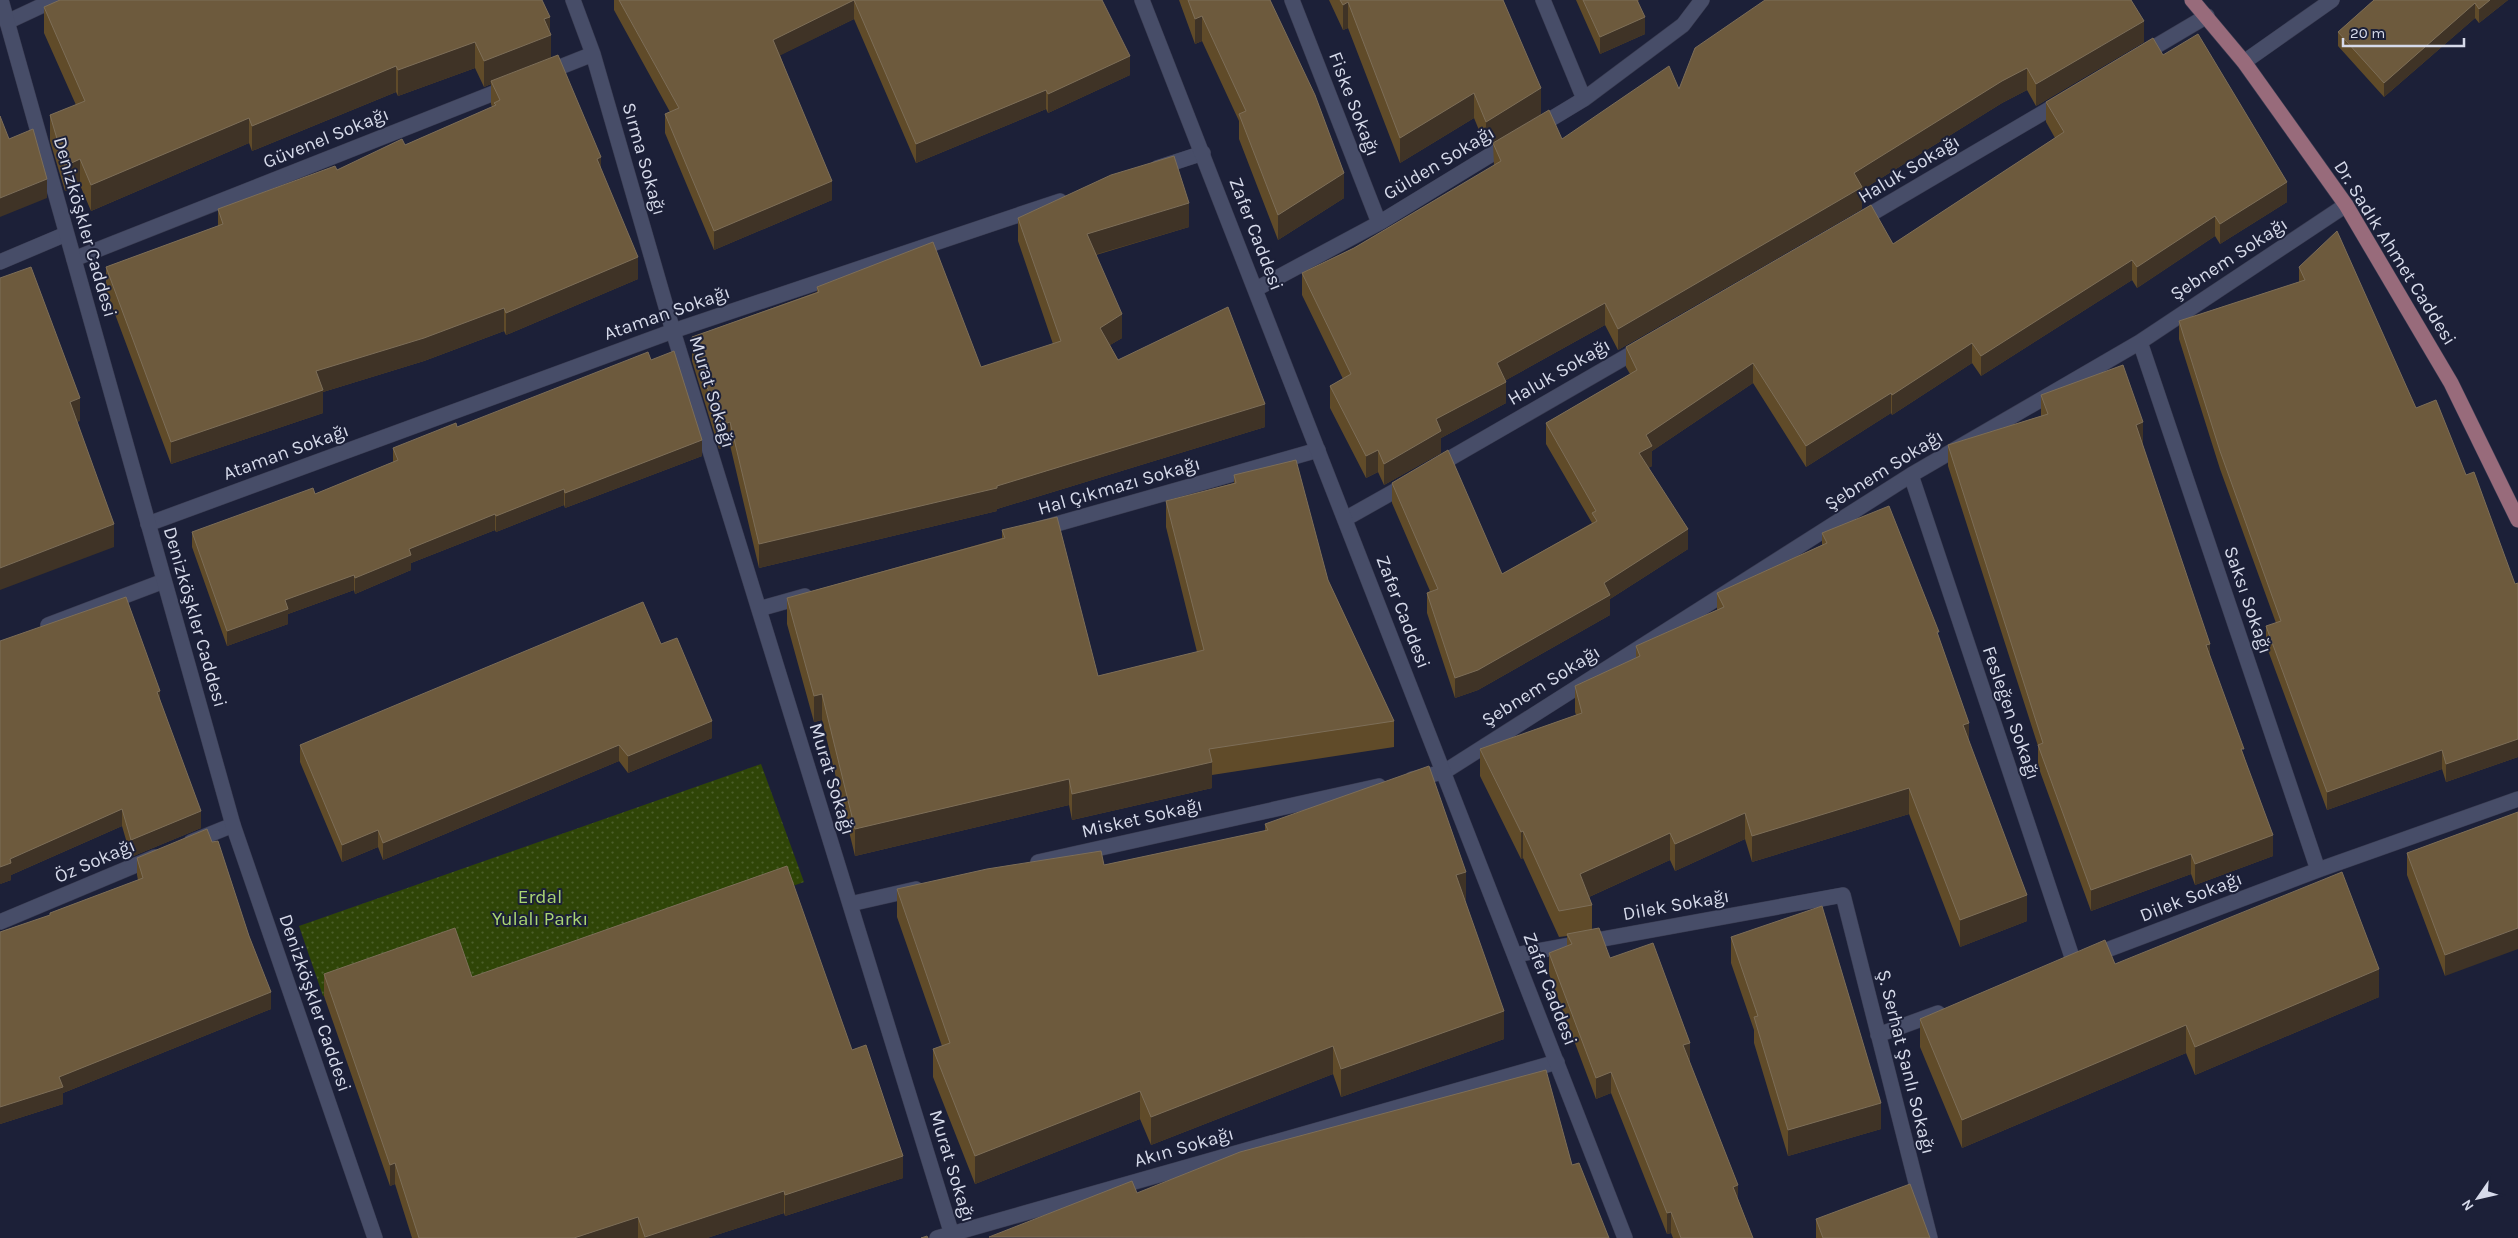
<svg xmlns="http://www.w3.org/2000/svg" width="2518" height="1238" font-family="Karla,sans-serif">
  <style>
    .park { fill: url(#park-dots) }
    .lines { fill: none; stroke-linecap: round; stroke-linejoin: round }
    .minor-casing { stroke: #393b50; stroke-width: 16 }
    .tertiary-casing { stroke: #393b50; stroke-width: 16 }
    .primary-casing { stroke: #393b50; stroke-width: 16 }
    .minor { stroke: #474d68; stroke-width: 15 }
    .tertiary { stroke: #474d68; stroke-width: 15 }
    .primary { stroke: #986b7b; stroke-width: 15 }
    .wall { fill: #604b29 }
    .shaded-wall { fill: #3f3326 }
    .building { fill: #6d5a3d; stroke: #7d6e58 }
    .labels { text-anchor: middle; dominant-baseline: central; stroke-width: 4; stroke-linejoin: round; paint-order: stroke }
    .street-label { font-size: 19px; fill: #d6daea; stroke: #1c2038 }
    .park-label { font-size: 19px; fill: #abd674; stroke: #1c2038 }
  </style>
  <defs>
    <pattern id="park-dots" width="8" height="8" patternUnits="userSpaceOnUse" patternTransform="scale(1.25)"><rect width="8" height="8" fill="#2f4507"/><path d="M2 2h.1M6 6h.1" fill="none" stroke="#4c5f2b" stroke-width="1.8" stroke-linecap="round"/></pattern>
  </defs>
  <rect width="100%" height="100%" fill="#1c2038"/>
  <path class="park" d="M761,764l43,118 -332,116 -17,-48 -132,46 -24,-70z"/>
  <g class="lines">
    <defs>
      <path id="minor" d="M573,0l20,54 80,277 280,907
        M1292,0l87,223
        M1543,0l41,99
        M7,22l47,-22
        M2141,55l66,-39
        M2244,62l88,-62
        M545,73l48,-19
        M1536,128l48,-29 99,-74 19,-25
        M1157,168l46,-15
        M1859,221l204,-120
        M74,259l435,-172
        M0,262l66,-28
        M1256,289l123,-66 131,-80
        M2140,342l178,528
        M1435,467l208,-120
        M1911,475l163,488
        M1345,519l64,-36
        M148,524l525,-193 387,-130
        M1039,529l279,-79
        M759,609l46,-13
        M48,625l116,-44
        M1412,779l32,-7 467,-297 229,-133 206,-137
        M191,842l42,-17
        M1038,862l341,-76
        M850,904l66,-15
        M0,922l155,-65
        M1515,955l328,-60 87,343
        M2091,956l227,-86 200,-71
        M1878,1035l60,-22
        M937,1238l620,-176"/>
      <path id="tertiary" d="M1,0l232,825 142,413
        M1142,0l483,1238"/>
      <path id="primary" d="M2192,0l52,62 102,143 105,178 67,137"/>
    </defs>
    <use href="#minor" class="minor-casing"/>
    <use href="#tertiary" class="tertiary-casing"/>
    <use href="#primary" class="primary-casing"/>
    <use href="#minor" class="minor"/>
    <use href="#tertiary" class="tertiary"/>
    <use href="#primary" class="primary"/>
  </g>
  <path class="wall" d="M614,0h488l28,75 -82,38 -2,-4 -130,54 -62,-144 -74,36 52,145 -118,50 -49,-117v-19l5,-2 -56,-102z
    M1179,0h91l74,198 -66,42 -39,-101v-18l-37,-80 -7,3z
    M1329,0h174l38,114 -55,33 -12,-29 -74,45 -52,-135 -5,2z
    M1576,0h63l-1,1 7,33 -45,20z
    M2374,0h134l-29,23 -4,-5 -91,79 -46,-51v-14z
    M44,7l506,25 1,26 50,112 37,109 -132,56 -2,-4 -80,30 -101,31v21l-152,51 -65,-174v-23l112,-41v-17l119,-39 68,-25 87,-38 -1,-3v-20l-7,3 -9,-19 -77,28 -2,-4 -144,59 -3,-8 -158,68 -11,-26 -15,6 -15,-50v-26l26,-10 -32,-72z
    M2144,42l-108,64 -9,-16 -25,13 -140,87v19l-244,141 -13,-25 -99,55v23l-65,35v15l-57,32 -6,-13 -12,6 -36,-70v-22l13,-7 -41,-84v-22l52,-25 140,-82 -1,-23 69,-4 117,-50z
    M2163,55l124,147 -67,42 -5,-8 -78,52 -5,-8 -151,96 -9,-13 -80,52 -1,-2 -85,54 -53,-84 -101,68v15l-4,2 40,81 -78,50v16l-132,75 -23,8 -28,-85v-20l3,-2 -38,-88v-20l110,91 90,-51 -46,-79v-21l84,-49 -4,-7v-20l267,-103 162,-106 -9,-16v-20z
    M1018,218l171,9 -93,28 26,83 -12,7 8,15 147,67 -268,82v2l-238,57 -29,-123 -11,4 -27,-88v-24l125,-45v-5l164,80 72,-23 -35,-103z
    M2299,267l117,141 50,67 49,109 3,-1v174l-72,25 -4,-13 -115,41 -61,-165v-19l10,-3 -56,-154 -41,-130v-18l120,-39z
    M651,360l51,96 -137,52 -1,-3 -68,27 -1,-2 -84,33v7l-56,24 -1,-4 -66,24v10l-61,22 -35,-99v-15l123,-38 78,-32v-14l64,-21z
    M2041,395l102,48h-1l68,214 34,99 29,100 -78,29 -4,-11 -100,37 -53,-145v-20l-90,-280v-21l93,-29z
    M1234,475l94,105 66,141v26l-182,28v13l-140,32 -3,-15 -214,51 -33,-136 -8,2 -27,-98v-26l215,-60v-8l96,146 99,-24 -31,-125v-26l68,-18z
    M1822,533l117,105 30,103 58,180 -67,26 -51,-133 -157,48 -7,-23 -70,32 -5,-11 -81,37 3,8v24l18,29 80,106 48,135 15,39h-80l-2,-5 -4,1 -56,-141 -15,6 -47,-125v-21l18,-7v-10l-8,1 -36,-79 -2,1 -41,-83v-27l96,-34 -1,-3v-26l61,-28v-12l81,-36v-17l105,-48z
    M661,644l51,94 -84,35 -9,-12 -236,99 -5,-13 -36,15 -42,-100v-17z
    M160,700l41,128 -70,29 -9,-31 -111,49v5l-11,4z
    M2518,812l-73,164 -38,-101v-22z
    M1265,824l201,76h-1l39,139 -163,58 -8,-23 -182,71 -11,-26 -165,65 -42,-107v-28l9,-3 -45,-129v-28l207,-24 161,-34z
    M137,858l134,151 -208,84v11l-63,20v-192l50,-17v-2l88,-33 -1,-5z
    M1731,937l150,192 -93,27 -34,-113v-13l-23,-67z
    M2115,964l264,33 -184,78 -9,-22 -224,95 -42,-101v-28z
    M324,974l148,3 380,73 51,128 -118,38 -1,-3 -77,25h-295l-17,-54 -5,2 -66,-190z
    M1816,1219l114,19h-114z"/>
  <path class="shaded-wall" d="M854,0v19l-81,40v-19z
    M2490,0h18l-29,23v-14z
    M1348,2v26l-5,2v-25z
    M2475,3v15l-91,79v-14z
    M1202,16v25l-7,3v-25z
    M550,17v18h1v26l-60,20v3l-7,3v-26l60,-42z
    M1645,17v17l-45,20v-17z
    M2144,21v21l-108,64v-22z
    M475,42v26l-77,28v-26z
    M1130,56v19l-82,38v-19z
    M396,66v26l-144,59v-25z
    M2027,68v22l-25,13 -140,87v19l-244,141v-21l236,-156 148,-92z
    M1541,88v26l-55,33v-25z
    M1046,90v19l-130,54v-19z
    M1474,93v25l-74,45v-25z
    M249,118v25l-158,68v-26z
    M601,157v23l-4,-21z
    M80,159v26l-15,6v-25z
    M1344,173v25l-66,42v-25z
    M47,179v19l-47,19v-19z
    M832,181v19l-118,50v-19z
    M2287,182v20l-67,42v-20z
    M1189,203v24l-102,30v-23z
    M2215,216v20l-78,52v-21z
    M638,257v22l-132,56v-22z
    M2132,260v20l-151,96v-20z
    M1605,303v22l-108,60v-22z
    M504,308v23l-80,30 -101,31v21l-152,51v-22l145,-71z
    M1122,314v24l-22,13v-23z
    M1972,343v20l-80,52v-20z
    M1753,363v20l-101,68v15l-13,7v-20l7,-18z
    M1506,382v21l-65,35v15l-57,32v-21l52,-45z
    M1891,393v20l-85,54v-21z
    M80,398v23l-10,4v-23z
    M1265,404v23l-268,82v2l-238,57v-24l238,-58z
    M730,422v23l-11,4v-23z
    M2143,422v21l-7,3v-21z
    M702,440v16l-137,52v-15z
    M1378,450v22l-12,6v-22z
    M564,489v16l-68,27v-16z
    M495,514v16l-84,33v7l-56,24v-16l54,-29z
    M114,524v23l-114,43v-22z
    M1688,529v20l-78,50v16l-132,75 -23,8v-20z
    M354,575v15l-66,24v10l-61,22v-15l58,-31z
    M2210,644v20l-4,-19z
    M160,691v17l-3,-16z
    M822,694v26l-8,2v-26z
    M712,721v17l-84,35v-17z
    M1969,723v26l-6,-24z
    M2518,739v18l-72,25v-18z
    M619,745v16l-236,99v-17z
    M2442,750v19l-115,41v-18z
    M1212,762v26l-140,32v-26z
    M1069,779v26l-214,51v-27z
    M1909,788v26l-157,48v-26z
    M122,809v17l-111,49v5l-11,4v-17l10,-8z
    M201,811v17l-70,29v-17z
    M1745,813v26l-70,32v-27z
    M378,830v17l-36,15v-17z
    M1523,831v27l-2,1v-27z
    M1670,833v27l-90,41v-27z
    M2273,835v21l-78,29v-21z
    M2191,854v20l-100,37v-21z
    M1466,872v28l-10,3v-28z
    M2027,895v26l-67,26v-27z
    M2518,928v21l-73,27v-21z
    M2379,969v28l-184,78v-28z
    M271,992v17l-208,84v11l-63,20v-17l59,-30z
    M1504,1011v28l-163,58v-28z
    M2186,1025v28l-224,95v-28z
    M1690,1043v21l-7,-19z
    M1333,1046v28l-182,71v-28z
    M1611,1072v21l-15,6v-21z
    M1140,1091v28l-165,65v-28z
    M1881,1103v26l-93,27v-26z
    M903,1156v22l-118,38v-21z
    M395,1163v21l-5,2v-21z
    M1738,1185v21l-5,-19z
    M784,1191v22l-77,25h-62v-1z
    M1671,1212v21l-4,1v-21z
    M638,1217v21h-64z"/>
  <path class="building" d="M60,0h482l8,17 -6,2 7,16 -67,26 -9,-19 -77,28 -2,-4 -144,60 -3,-8 -158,67 -11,-26 -15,7 -15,-51 35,-14 -41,-94z
    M619,0h235l-81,40 59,141 -118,50 -49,-117 14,-6z
    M854,0h248l28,56 -82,38 -2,-4 -130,54z
    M1188,0h82l45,95 29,78 -66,42 -39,-101 7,-3 -44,-95 -7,3z
    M1340,0h163l38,88 -55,34 -12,-29 -74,45 -52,-136 -5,3z
    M1583,0h54l8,17 -45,20z
    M1765,0h366l13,21 -108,63 -9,-16 -25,13 -148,92 8,14 -244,142 -13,-26 -108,60 9,19 -70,37 5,12 -57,33 -6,-14 -12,6 -36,-70 21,-12 -49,-101 52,-25 147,-87 -8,-18 56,-33 13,29 107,-73 10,23 16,-41z
    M2374,0h116l-11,9 -4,-6 -91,80 -46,-51z
    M2198,34l89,148 -67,42 -5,-8 -78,51 -5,-7 -151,96 -9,-13 -80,52 -1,-2 -85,53 -53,-83 -107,72 6,11 -13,7 49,76 -84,54 6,12 -132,75 -23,8 -28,-85 11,-4 -46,-106 56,-33 54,124 95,-53 -5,-8 4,-2 -50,-88 91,-53 -11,-23 245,-142 22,39 171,-112 -18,-30 107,-64 10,17z
    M558,55l43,102 -4,2 41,98 -132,56 -2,-5 -80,30 -108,33 7,19 -152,52 -65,-175 117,-43 -5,-15 117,-43 2,4 65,-31 3,6 91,-40 -2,-2 6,-3 -9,-19z
    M0,116l9,23 24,-10 14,50 -47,19z
    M1174,156l15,47 -102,31 35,80 -22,14 18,32 110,-53 37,97 -268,82v2l-238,56 -29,-122 -11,4 -27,-89 127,-45 -2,-5 116,-45 48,125 80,-26 -43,-123 93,-43z
    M2337,231l79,177 20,-8 30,75 8,-3 41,112 3,-1v156l-72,25 -4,-14 -115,42 -61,-166 15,-5 -61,-170 -41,-130 126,-41 -6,-13z
    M31,267l49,131 -10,4 44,122 -114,44v-290z
    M674,351l28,89 -137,53 -1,-4 -68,27 -1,-2 -86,35 2,6 -56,23 -1,-3 -69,25 3,9 -61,22 -35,-99 121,-44 2,6 83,-34 -5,-12 63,-25 1,4 191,-75 3,8z
    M2123,365l20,57 -7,3 74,219 -4,1 38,104h-3l32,86 -78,29 -4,-10 -100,36 -53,-145 5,-2 -95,-298 100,-31 -7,-19z
    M1296,460l32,120 66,141 -185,28 3,13 -140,32 -3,-15 -214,50 -33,-135 -8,2 -27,-98 218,-60 -3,-8 55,-13 41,159 106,-26 -38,-149 70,-18 -2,-8z
    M1889,506l50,126h-2l32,91 -6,2 64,170 -67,25 -51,-132 -157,48 -7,-23 -70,31 -5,-11 -90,41 12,31 -33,6 -36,-80 -2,1 -41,-83 102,-36 -7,-27 65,-30 -4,-10 88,-39 -7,-14 110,-50 -5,-10z
    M126,597l34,94 -3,1 44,119 -70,29 -9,-31 -112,50 1,4 -11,4v-226z
    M643,602l18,42 16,-6 35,83 -84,35 -9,-11 -236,98 -5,-13 -36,15 -42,-100z
    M1429,766l37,106 -10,3 48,136 -163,58 -8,-23 -182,71 -11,-26 -165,65 -42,-107 17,-6 -53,-154 90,-20 114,-18 3,14 164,-35 -3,-6z
    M2518,812v116l-73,27 -38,-102z
    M207,829l5,13 6,-1 31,95 22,56 -212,85 4,10 -63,20v-175l50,-17v-2l93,-35 -6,-20z
    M787,866l65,184 14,-5 37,111 -118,39 -1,-4 -139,46 -7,-20 -64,21h-155l-24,-75 -5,2 -66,-191 131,-46 17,49z
    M2342,872l37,97 -184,78 -9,-22 -224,95 -42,-101 185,-79 10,24z
    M1822,906l59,197 -93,27 -34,-113 4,-1 -27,-79z
    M1599,928l11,30 43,-15 37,100 -7,2 55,140 -5,2 20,51h-72l-10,-26 -4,1 -56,-141 -15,6 -47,-125 23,-9 -5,-10z
    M1546,1070l26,95 7,-2 30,75 -620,-1 143,-56 5,12 103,-41z
    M1910,1184l20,54h-107l-7,-19z
    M927,1236l1,2h-7z"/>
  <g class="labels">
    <g class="street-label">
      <text transform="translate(1354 104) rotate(69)">Fiske Sokağı</text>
      <text transform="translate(326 138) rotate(-22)">Güvenel Sokağı</text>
      <text transform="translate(644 159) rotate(74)">Sırma Sokağı</text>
      <text transform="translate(1439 163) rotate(-31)">Gülden Sokağı</text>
      <text transform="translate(1909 169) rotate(-31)">Haluk Sokağı</text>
      <text transform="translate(85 227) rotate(74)">Denizköşkler Caddesi</text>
      <text transform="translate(1256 234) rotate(69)">Zafer Caddesi</text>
      <text transform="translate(2395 253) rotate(58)">Dr. Sadık Ahmet Caddesi</text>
      <text transform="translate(2229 259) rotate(-33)">Şebnem Sokağı</text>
      <text transform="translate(667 313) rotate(-19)">Ataman Sokağı</text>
      <text transform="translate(1559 372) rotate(-30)">Haluk Sokağı</text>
      <text transform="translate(712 392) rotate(73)">Murat Sokağı</text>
      <text transform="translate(286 452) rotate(-20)">Ataman Sokağı</text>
      <text transform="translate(1884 470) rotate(-32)">Şebnem Sokağı</text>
      <text transform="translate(1119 486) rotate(-16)">Hal Çıkmazı Sokağı</text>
      <text transform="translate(2248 600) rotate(71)">Saksı Sokağı</text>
      <text transform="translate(1403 612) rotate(69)">Zafer Caddesi</text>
      <text transform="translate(195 617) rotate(74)">Denizköşkler Caddesi</text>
      <text transform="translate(1541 686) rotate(-32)">Şebnem Sokağı</text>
      <text transform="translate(2011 713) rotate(71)">Fesleğen Sokağı</text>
      <text transform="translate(832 779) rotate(73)">Murat Sokağı</text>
      <text transform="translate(1142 818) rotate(-13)">Misket Sokağı</text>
      <text transform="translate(95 861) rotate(-23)">Öz Sokağı</text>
      <text transform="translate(2191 897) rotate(-21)">Dilek Sokağı</text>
      <text transform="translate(1676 905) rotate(-10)">Dilek Sokağı</text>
      <text transform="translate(1550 989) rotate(69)">Zafer Caddesi</text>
      <text transform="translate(315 1003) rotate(71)">Denizköşkler Caddesi</text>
      <text transform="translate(1906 1062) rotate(76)">Ş. Serhat Şanlı Sokağı</text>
      <text transform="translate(1184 1147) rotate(-16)">Akın Sokağı</text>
      <text transform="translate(952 1166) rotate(73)">Murat Sokağı</text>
    </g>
    <g class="park-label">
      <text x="540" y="897">Erdal<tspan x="540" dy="22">Yulalı Parkı</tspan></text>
    </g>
  </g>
  <g transform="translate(2478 1198) rotate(236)" stroke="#1c2038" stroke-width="4" paint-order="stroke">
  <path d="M0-4L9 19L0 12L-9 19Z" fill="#d6daea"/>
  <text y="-8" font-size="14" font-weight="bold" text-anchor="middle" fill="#d6daea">N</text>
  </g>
  <path d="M2343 38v8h121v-8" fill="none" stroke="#d6daea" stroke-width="2.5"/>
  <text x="2350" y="38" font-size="15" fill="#d6daea" stroke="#1c2038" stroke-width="4" paint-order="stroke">20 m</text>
</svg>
